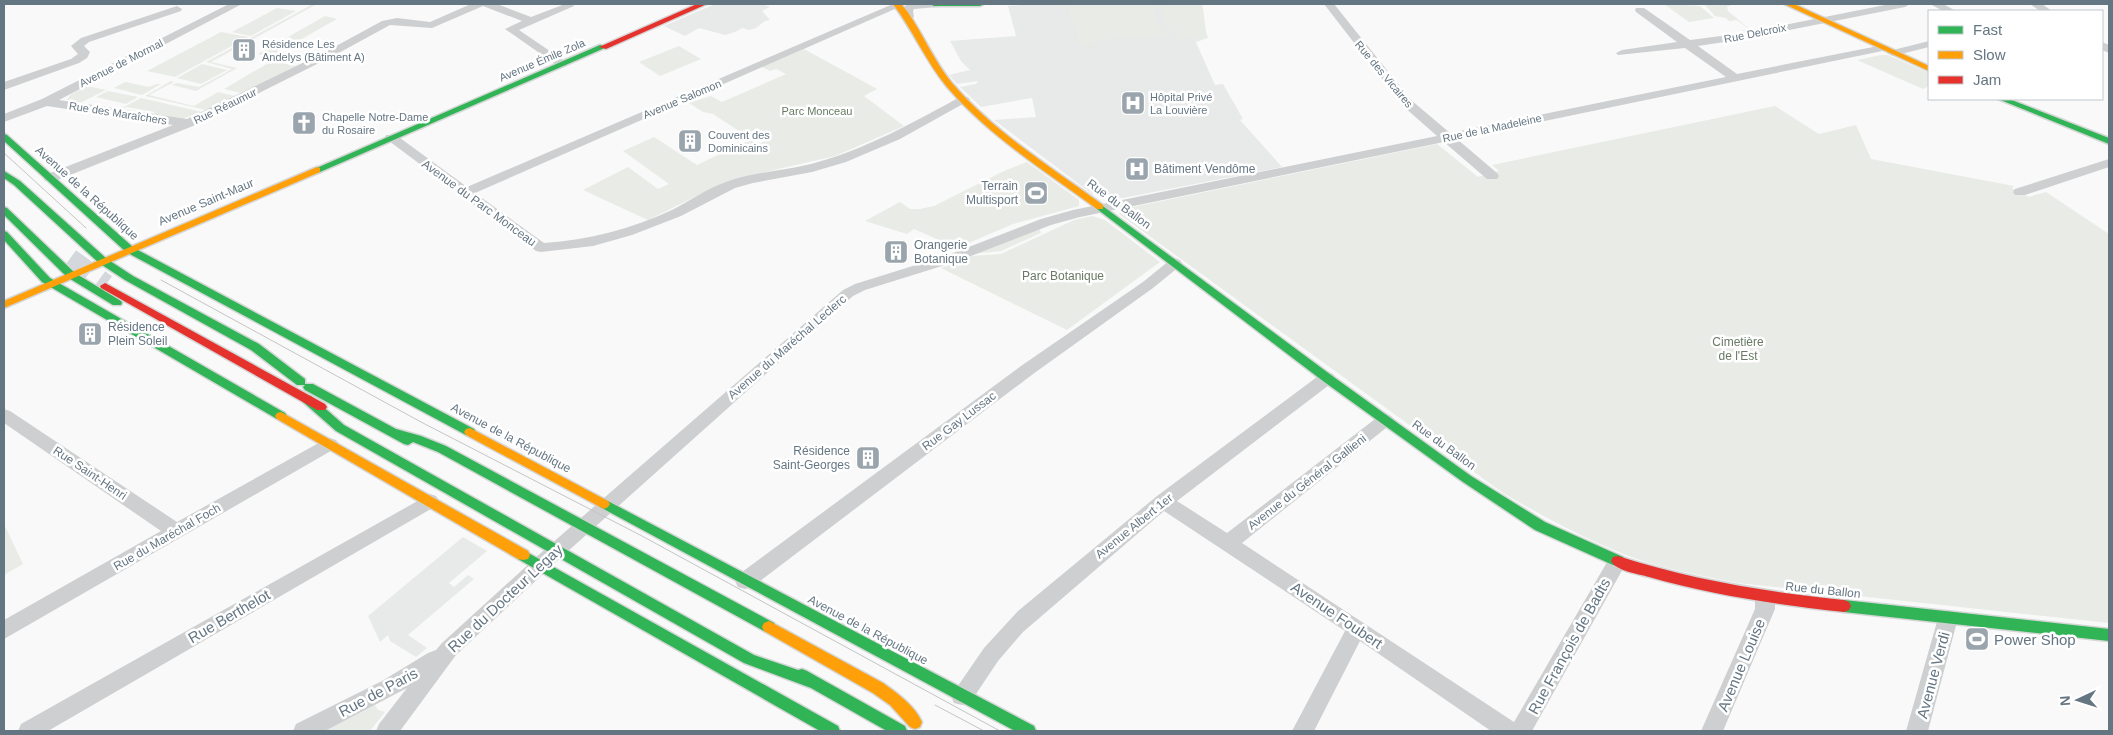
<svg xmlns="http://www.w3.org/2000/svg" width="2113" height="735" font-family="Helvetica,sans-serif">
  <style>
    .built { fill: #e8e9e9 }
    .green { fill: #e8ebe6 }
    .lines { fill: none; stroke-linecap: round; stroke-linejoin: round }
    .primary-tunnel { stroke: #d4d8dc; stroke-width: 24; stroke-dasharray: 24 12; stroke-linecap: butt }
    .fast-casing { stroke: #d5d6d7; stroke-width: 3 }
    .slow-casing { stroke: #d5d6d7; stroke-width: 3 }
    .jam-casing { stroke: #d5d6d7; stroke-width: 3 }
    .street { fill: #cecfd0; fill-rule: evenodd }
    .fast { fill: #30b455; fill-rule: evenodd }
    .slow { fill: #ff9f0a; fill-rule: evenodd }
    .jam { fill: #e5322d; fill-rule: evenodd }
    .tram { stroke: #c3c5c6; stroke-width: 1 }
    .labels { text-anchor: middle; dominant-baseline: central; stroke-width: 5; stroke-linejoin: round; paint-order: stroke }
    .far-street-label { font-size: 11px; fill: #657683; stroke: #fff }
    .far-poi-label { font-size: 11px; fill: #657683; stroke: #fff; text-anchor: start }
    .far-park-label { font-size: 11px; fill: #687a64; stroke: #fff }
    .poi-label { font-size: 12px; fill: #657683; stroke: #fff; text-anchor: start }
    .street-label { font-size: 12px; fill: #657683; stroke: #fff }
    .park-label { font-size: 12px; fill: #687a64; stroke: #fff }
    .near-street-label { font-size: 15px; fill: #657683; stroke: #fff }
    .near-poi-label { font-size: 15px; fill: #657683; stroke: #fff; text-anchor: start }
  </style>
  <rect width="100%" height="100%" fill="#f9f9f9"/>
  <path class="built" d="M715,4h47l8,3 -8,4 8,9 -5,1 -9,7 -7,2 -7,-2 -7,4 -10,3 -26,-7 -14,8 -21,-10z
    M1037,4h142l36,81 8,-1 20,35 -3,1 42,47 -159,31 -31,-4 -98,-74 42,-3 -4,-19 -51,9 -21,-20 16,-3 2,-3 -21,3 -8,-9 21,-5 -9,-9 -11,-20 66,-5 -8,-30z
    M463,537l24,14 -38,32 5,4 14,-12 6,4 -66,56 19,13 -11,9 -26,-16 -2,-6 -8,7 -12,-26z"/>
  <path class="green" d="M313,4h4l-106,58 26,6 -41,23 -24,-6 5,-2 22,4 33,-18 -26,-7z
    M1067,4h85l4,15 11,17 -71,4 -8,6 -8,-2z
    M1162,4h40c3,12 2,22 6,34l-12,4 -4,-8 -6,1 1,8c-16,-7 -25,-23 -25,-39z
    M1664,4l36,2 14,12 -25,4z
    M1704,4h29l-6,3 1,4 25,21 -6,1 -5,-3 7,-1 -12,-9 -8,1 -3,-3 -11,-2z
    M277,8l19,3 -45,25 -19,-4z
    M325,16l12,3 -62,35 26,10 -43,-10z
    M221,32l27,5 -73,40 -28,-6z
    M679,46l22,13 -41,17 -21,-14z
    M804,49l73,40 -13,7 40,30 -69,30 -91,21 -23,7 -73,36 -65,-30 45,-23 30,22 11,-5 -46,-33 31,-14 43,28 53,-25 8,4 8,-3 -10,-7 -8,3 -35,-23 -10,-2 -14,-9 22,-7 11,6 64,-28 -10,-5 -6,2 -8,-4z
    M1881,55h7l41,18v13l-6,3 -66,-29z
    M272,61l24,5 -55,27 -17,-4z
    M202,64l25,6 -26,14 -24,-6z
    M171,81l3,1 -25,13 45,11 24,-14 17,4 -29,14 -61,-14z
    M125,82l24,5 8,-3h4l-19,11 -28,-7z
    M87,86l19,4 -26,13 -13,-3 3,-5z
    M108,91l30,6 -12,7 -30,-7z
    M141,98l61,14 -20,7 -33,-4 6,-3 -28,-5 -9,3z
    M1775,106l44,28 37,-9 15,34 143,27 -2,2 17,9 17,-5 63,42v389l-371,-40c-34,-7 -69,-13 -101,-24 -47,-17 -91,-41 -134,-66l-384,-279 4,-5 314,-65 41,33 21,-6 -7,-6z
    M1027,162l52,38v6l-66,18 -56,24 -43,-19 -7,5 -42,-13 35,-19 10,7h10l14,-3 70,-35z
    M1092,216l13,4 55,42 -93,68 -126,-62 30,-12 30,-2 73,-34z
    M1039,227l2,6 -40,18 -29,3z
    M4,524l19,40 -19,11z
    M375,705l3,5 7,2 -15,19h-45z"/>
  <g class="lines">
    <path class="primary-tunnel" d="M69,260l36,26"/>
    <defs>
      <path id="fast" d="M930,4h54l-4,2h-46z
        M600,45l7,2 -287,125 -3,1 -5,-3z
        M1998,99h11l100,39v6z
        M4,134l3,1 127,113 340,181 2,3 -2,3h-8l-340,-183 -122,-111z
        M4,171l16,10 87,78 26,17 126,68 46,35v5h8l83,45 25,7 25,10 328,177 2,4 -2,4 -5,2 -5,-2 -326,-179 -25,-10 -5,3 -4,-1 -99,-54 -2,-3 2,-2h-8l-46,-35 -126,-70 -26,-17 -85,-78 -10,-7z
        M1100,204l231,171 140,101 74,46 78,35 2,4 -2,4 -5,1 -5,-1 -78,-35 -72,-48 -140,-101 -226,-172 -2,-2z
        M4,207l3,1 68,65 46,28 1,2 -1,2h-8l-46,-28 -63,-62z
        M4,231l3,1 43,46 235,135 2,3 -2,3h-8l-235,-137 -38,-42z
        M307,395l4,1 33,29 410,230 44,15 4,-1 5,2 98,55 2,5h-20l-76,-43 -67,-25 -408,-232 -33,-29 -2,-3z
        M604,499l430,227 2,5h-21l-415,-224 -2,-3 2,-3z
        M523,550l315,176 2,5h-20l-302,-172 -2,-4 2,-4z
        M1844,600l265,29v12l-265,-29 -5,-2 -2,-4 2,-4z"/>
      <path id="slow" d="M893,4h8l6,7c16,23 27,50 45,72 42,49 99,84 151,122v4h-6c-52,-38 -108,-73 -150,-122 -21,-25 -34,-57 -54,-83z
        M1784,4h10l135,62v5z
        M317,167l3,1v4l-316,136v-7z
        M281,412l247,139 2,4 -2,4 -5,1 -5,-1 -241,-140 -2,-3 2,-3z
        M470,428l138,73 2,3 -2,3 -4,2 -4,-2 -134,-72 -2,-3 2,-3z
        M769,621l114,62c14,10 32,23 39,39l-2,5 -5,2 -5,-2 -20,-22 -17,-12 -109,-62 -2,-4 2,-4z"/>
      <path id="jam" d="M697,4h10l-101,45 -7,-2z
        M105,283l220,121 2,3 -2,3h-8l-216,-122 -1,-2z
        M1618,556c74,24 149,36 226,44l5,2 2,4 -2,4 -5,2c-66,-7 -131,-17 -195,-35 -10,-3 -33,-6 -38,-16l2,-4z"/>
    </defs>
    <use href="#fast" class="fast-casing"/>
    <use href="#slow" class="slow-casing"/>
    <use href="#jam" class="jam-casing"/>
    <path class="street" d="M229,4h13l-183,96 128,19 140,-68 55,-30 15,-3 33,4 41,-18h26l34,13 34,-13h8l1,2 -55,24 47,32 2,2 -2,2h-8l-53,-37 17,-8 -39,-15 -51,22 -42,-3 -55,30 -142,71 -138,55h-10l-2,-3 2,-3 128,-50 -126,-19 -43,16v-8l38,-15z
      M893,4l11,1 -429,188 69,50c45,-3 87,-14 128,-33 18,-9 34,-21 54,-28 30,-11 62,-11 92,-20 50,-14 96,-40 142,-65h8l2,3 -70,39 -54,23 -34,10 -59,11 -18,5 -54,28 -49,19 -39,11 -52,6 -5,-1 -151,-113 1,-3h10l71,52z
      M907,4h35l-5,3 -23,2 -1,2 1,6 -5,3 -4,-1 -3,-9z
      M1324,4h10l77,96 39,33 276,-56 -41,-29 -67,7 -2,-2 6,-3 55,-8 -41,-30 -1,-2 1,-2h8l46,32 54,-7 146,-29h20l-5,3 -161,32 -46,7 39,28 146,-29 4,1 2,2 -2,2 -430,89 40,34 2,3 -2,3h-10l-43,-37 -364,75 -29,8 -93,36 -93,29 -12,6 -296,265 -101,94 -56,76h-24l3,-7 28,-36 -82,43h-32l3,-7 86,-43 46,-28 8,-3 6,-7 101,-92 300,-261 12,-6 93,-29 93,-36 32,-9 364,-74 -34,-30z
      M1930,4h13l13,7h-13z
      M2030,4h12l10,7h-12z
      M177,6l5,3 -1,2 -92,31 -5,4 6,6 -3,6 -8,5 -75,27v-8l67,-23 7,-5 -7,-8 10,-8z
      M1929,41v6l-36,9 -6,-3 2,-2z
      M2102,42l7,3v8l-7,-3z
      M2109,159v8l-84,28h-10l-2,-3 2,-3z
      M1175,258l5,2 2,3 -2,3 -27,22 -120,86 -281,213 -7,2 -7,-2 -3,-6 3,-6 283,-209 122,-84 27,-22z
      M1327,372l6,2 2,4 -2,4 -156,119 50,32 152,-117 6,-2 6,2 3,4 -3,4 -149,119 272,179 96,-165 7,-3 7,3 3,5 -3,5 -92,164h-41l-131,-90 -46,90h-22l53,-100 -181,-120 -141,121 -25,29 -28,42 -8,2 -8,-2 -3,-7 33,-48 34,-37 139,-115 164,-122z
      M4,409l6,2 167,111 147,-82 6,-2 6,2 3,4 -3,4 -332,191v-19l157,-89 -157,-108z
      M430,494l6,2 3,5 -3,5 -388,225h-30l3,-7z
      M1765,590l7,2 3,6v11l-52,122h-22l54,-122v-11l3,-6z
      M1948,610l7,2 3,6 -30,113h-22l32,-113 3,-6z"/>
    <use href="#fast" class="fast"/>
    <use href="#slow" class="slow"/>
    <use href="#jam" class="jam"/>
    <path class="tram" d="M4,153l82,75
      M161,280l260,142 221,114 358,195
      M935,705l49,26"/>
  </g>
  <defs>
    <symbol id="building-square" viewBox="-11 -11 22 22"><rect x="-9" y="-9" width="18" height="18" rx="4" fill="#99a4ac" stroke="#fff"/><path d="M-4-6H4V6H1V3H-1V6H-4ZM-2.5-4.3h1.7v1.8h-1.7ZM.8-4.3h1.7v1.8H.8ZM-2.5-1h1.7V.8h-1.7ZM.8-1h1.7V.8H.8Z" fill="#fff"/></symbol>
    <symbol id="hospital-square" viewBox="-11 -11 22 22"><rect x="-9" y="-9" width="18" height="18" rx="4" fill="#99a4ac" stroke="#fff"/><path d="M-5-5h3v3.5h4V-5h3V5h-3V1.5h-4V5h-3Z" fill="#fff"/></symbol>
    <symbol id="church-square" viewBox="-11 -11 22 22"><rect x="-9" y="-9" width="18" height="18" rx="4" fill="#99a4ac" stroke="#fff"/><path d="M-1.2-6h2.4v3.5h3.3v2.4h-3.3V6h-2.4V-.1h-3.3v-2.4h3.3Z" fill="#fff"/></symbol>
    <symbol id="stadium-square" viewBox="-11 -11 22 22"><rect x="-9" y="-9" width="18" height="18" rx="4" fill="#99a4ac" stroke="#fff"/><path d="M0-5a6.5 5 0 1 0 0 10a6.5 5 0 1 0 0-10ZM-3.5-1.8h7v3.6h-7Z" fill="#fff"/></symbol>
  </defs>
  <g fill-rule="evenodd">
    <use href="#building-square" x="230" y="36" width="28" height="28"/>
    <use href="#hospital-square" x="1119" y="89" width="28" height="28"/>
    <use href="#church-square" x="290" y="109" width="28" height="28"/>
    <use href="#building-square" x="676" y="127" width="28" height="28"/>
    <use href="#hospital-square" x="1123" y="155" width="28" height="28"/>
    <use href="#stadium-square" x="1022" y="179" width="28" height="28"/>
    <use href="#building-square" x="882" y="238" width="28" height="28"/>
    <use href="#building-square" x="76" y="320" width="28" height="28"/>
    <use href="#building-square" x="854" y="444" width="28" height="28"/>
    <use href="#stadium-square" x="1963" y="625" width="28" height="28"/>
  </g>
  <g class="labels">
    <g class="far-street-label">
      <text transform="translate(1755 33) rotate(-11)">Rue Delcroix</text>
      <text transform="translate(542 60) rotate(-23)">Avenue Émile Zola</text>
      <text transform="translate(121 63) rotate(-27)">Avenue de Mormal</text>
      <text transform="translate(1384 74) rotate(50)">Rue des Vicaires</text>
      <text transform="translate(682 99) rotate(-23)">Avenue Salomon</text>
      <text transform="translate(225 106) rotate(-26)">Rue Réaumur</text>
      <text transform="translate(118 113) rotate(9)">Rue des Maraîchers</text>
      <text transform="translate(1492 128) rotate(-12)">Rue de la Madeleine</text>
    </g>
    <g class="far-poi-label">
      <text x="262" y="44">Résidence Les<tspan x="262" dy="13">Andelys (Bâtiment A)</tspan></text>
      <text x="1150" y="97">Hôpital Privé<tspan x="1150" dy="13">La Louvière</tspan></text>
      <text x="322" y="117">Chapelle Notre-Dame<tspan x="322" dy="13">du Rosaire</tspan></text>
      <text x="708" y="135">Couvent des<tspan x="708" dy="13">Dominicains</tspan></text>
    </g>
    <g class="far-park-label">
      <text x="817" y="111">Parc Monceau</text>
    </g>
    <g class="poi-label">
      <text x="1154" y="169">Bâtiment Vendôme</text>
      <text x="1018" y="186" text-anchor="end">Terrain<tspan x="1018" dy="14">Multisport</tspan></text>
      <text x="914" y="245">Orangerie<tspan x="914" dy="14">Botanique</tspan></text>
      <text x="108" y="327">Résidence<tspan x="108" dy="14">Plein Soleil</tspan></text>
      <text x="850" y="451" text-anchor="end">Résidence<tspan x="850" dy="14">Saint-Georges</tspan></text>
    </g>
    <g class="street-label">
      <text transform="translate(87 193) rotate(42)">Avenue de la République</text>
      <text transform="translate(206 202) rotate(-23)">Avenue Saint-Maur</text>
      <text transform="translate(479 203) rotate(36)">Avenue du Parc Monceau</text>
      <text transform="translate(1119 204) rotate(36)">Rue du Ballon</text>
      <text transform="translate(787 347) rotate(-41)">Avenue du Maréchal Leclerc</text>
      <text transform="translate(959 421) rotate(-37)">Rue Gay Lussac</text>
      <text transform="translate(511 438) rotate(28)">Avenue de la République</text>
      <text transform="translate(1444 445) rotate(36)">Rue du Ballon</text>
      <text transform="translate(90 473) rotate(34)">Rue Saint-Henri</text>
      <text transform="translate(1307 482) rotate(-38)">Avenue du Général Gallieni</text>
      <text transform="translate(1134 526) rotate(-39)">Avenue Albert 1er</text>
      <text transform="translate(167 537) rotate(-30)">Rue du Maréchal Foch</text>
      <text transform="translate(1823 590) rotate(6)">Rue du Ballon</text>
      <text transform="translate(868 630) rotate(28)">Avenue de la République</text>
    </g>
    <g class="park-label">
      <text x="1063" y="276">Parc Botanique</text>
      <text x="1738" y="342">Cimetière<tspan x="1738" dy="14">de l'Est</tspan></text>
    </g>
    <g class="near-street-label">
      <text transform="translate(505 598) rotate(-43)">Rue du Docteur Legay</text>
      <text transform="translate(1337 615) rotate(34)">Avenue Foubert</text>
      <text transform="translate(229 616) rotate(-30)">Rue Berthelot</text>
      <text transform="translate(1569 646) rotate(-61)">Rue François de Badts</text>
      <text transform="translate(1741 665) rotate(-67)">Avenue Louise</text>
      <text transform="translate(1933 675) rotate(-75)">Avenue Verdi</text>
      <text transform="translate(378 692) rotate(-28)">Rue de Paris</text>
    </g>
    <g class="near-poi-label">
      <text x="1994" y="639">Power Shop</text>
    </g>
  </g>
  <rect width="2113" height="735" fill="none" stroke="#657683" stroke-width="10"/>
  <rect x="1928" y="10" width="175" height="90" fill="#ffffff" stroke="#c1c8cd"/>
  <rect x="1938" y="26" width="25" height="8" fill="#30b455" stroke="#c1c8cd"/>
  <text x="1973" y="35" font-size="15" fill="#657683">Fast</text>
  <rect x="1938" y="51" width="25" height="8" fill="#ff9f0a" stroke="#c1c8cd"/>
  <text x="1973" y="60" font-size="15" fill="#657683">Slow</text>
  <rect x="1938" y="76" width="25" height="8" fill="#e5322d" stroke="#c1c8cd"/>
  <text x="1973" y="85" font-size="15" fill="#657683">Jam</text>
  <g transform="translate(2078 700) rotate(266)" stroke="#ffffff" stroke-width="4" paint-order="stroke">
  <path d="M0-4L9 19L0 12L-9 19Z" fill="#657683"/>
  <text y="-8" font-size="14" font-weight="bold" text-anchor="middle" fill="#657683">N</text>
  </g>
</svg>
